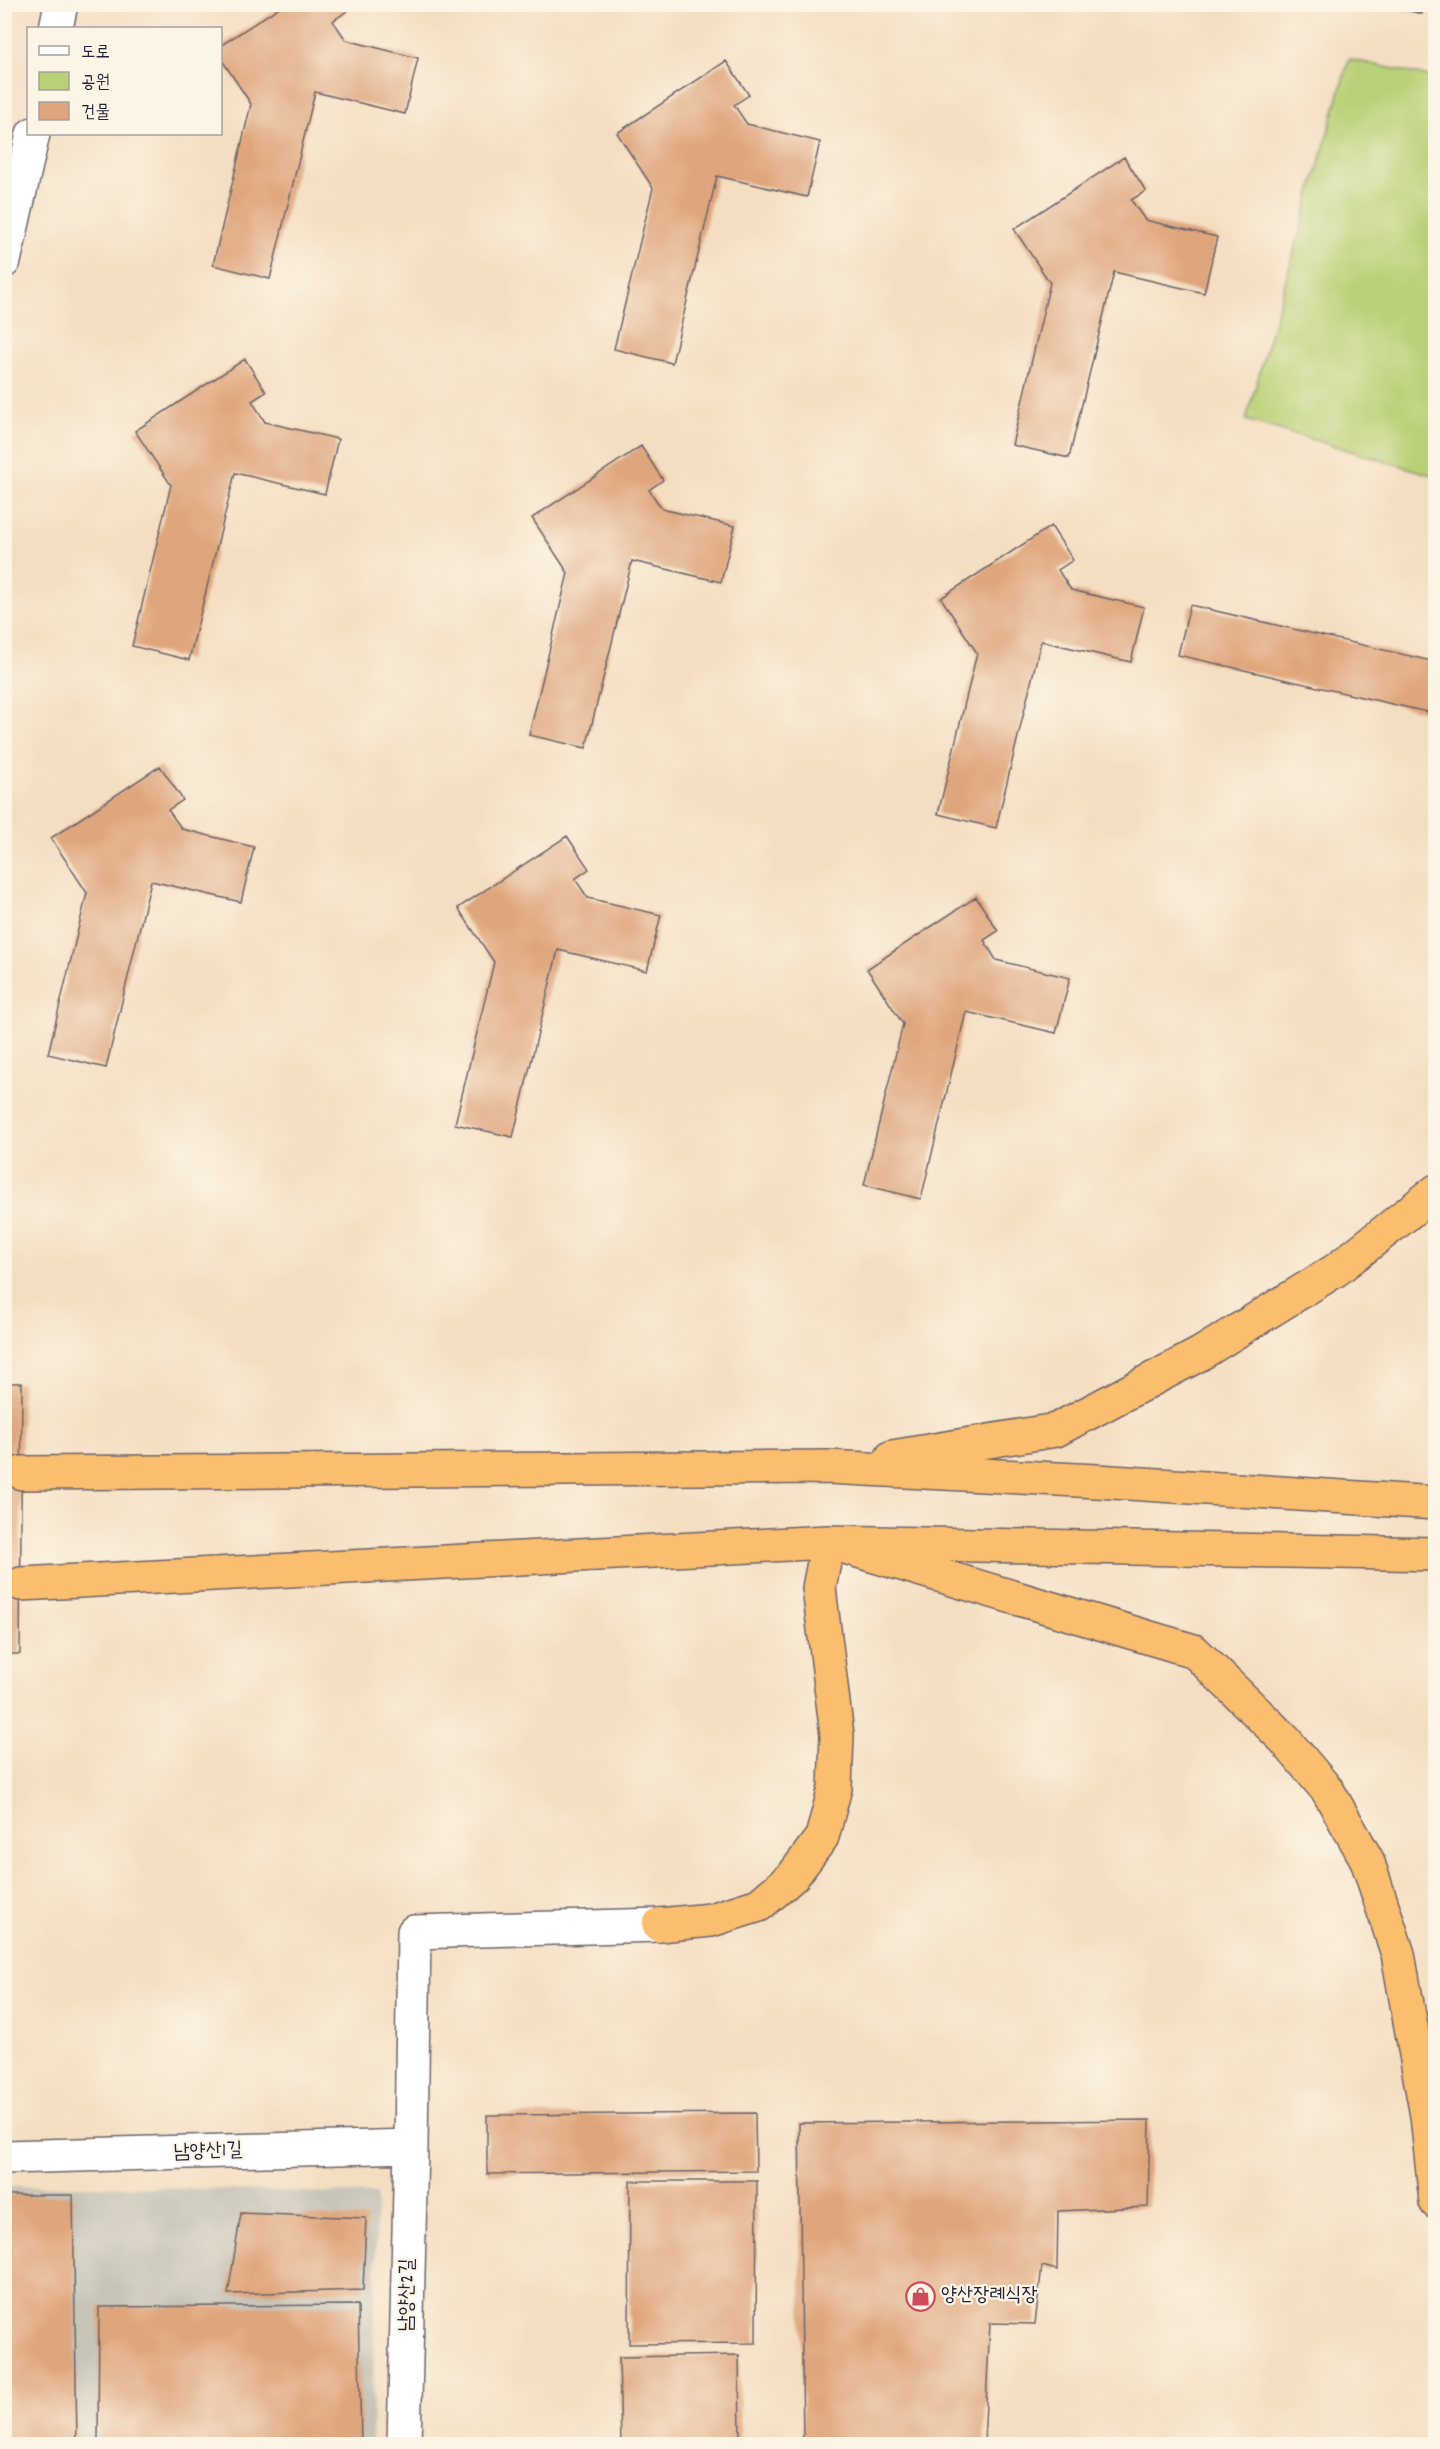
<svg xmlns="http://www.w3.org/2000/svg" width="1440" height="2449" font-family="Dekko,'Poor Story',sans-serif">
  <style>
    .industrial { fill: #c8c4b8 }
    .green { fill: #b9d176; stroke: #6e7a58; stroke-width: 1.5 }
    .building { fill: #dfa57c }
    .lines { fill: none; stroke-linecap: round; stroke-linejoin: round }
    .street-casing { stroke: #6c646a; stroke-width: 36 }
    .highway-casing { stroke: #6c646a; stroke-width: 36 }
    .street { stroke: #fff; stroke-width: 33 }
    .highway { stroke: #fbbd6e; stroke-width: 33 }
    .labels { text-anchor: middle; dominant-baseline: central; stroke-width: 4.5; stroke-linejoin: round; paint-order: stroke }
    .street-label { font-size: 20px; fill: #22223b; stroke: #fcf5e5 }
    .poi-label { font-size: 20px; fill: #22223b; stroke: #fcf5e5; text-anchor: start }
  </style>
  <rect width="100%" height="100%" fill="#fcf5e5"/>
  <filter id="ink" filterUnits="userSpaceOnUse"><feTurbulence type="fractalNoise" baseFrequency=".0167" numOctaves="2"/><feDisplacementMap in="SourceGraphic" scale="12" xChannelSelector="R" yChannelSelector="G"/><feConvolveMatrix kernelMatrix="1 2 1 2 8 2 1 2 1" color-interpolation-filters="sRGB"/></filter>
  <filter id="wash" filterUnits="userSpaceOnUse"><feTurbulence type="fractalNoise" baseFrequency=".008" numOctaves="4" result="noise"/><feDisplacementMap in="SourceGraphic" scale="24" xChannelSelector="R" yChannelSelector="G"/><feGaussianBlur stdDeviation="1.35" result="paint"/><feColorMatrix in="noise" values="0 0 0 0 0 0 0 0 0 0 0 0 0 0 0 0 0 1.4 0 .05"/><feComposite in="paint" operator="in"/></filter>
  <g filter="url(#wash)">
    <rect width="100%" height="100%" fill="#f4dec1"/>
    <path class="industrial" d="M94,2186l283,8 -5,250h-367l-1,-257z"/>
    <path class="green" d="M1349,59l86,19v398l-189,-56z"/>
    <g id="blocks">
      <path class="building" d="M284,4h58l5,7 -14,10 13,19 72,18 -13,56 -90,-22 -45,187 -57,-14 38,-161 -31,-47v-11z
        M1385,4h39l-2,10z
        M726,61l23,34 -15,10 13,19 73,18 -13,55 -90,-21 -45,187 -58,-14 39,-161 -36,-55z
        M1124,157l22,34 -15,9 14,20 72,17 -13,56 -90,-21 -45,186 -57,-13 38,-162 -36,-54z
        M245,359l21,33 -14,9 13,21 73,17 -13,55 -90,-21 -46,187 -57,-14 39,-161 -36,-54z
        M641,446l22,34 -14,10 13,19 73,17 -14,56 -89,-21 -46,187 -57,-13 39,-162 -36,-55z
        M1051,526l22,34 -15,10 13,20 73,17 -13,55 -90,-21 -45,187 -58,-14 39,-161 -36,-55z
        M1190,605l246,57v52l-258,-59z
        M160,766l23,34 -15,10 14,19 72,18 -13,55 -90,-21 -45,187 -58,-14 39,-161 -36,-55z
        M567,836l22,33 -14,10 13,19 73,17 -14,56 -89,-21 -45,187 -58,-13 39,-162 -36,-54z
        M976,897l22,34 -14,9 12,20 74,18 -14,55 -90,-21 -45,187 -57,-14 39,-161 -36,-55z
        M4,1383h18l-2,271h-16z
        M755,2113l1,58 -269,3v-59z
        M1150,2120l-2,87 -90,4 -1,59 -15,-4 -7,58 -45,-1 -6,121h-181l-4,-321z
        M630,2181h127l-1,162 -127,1z
        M4,2195h69l4,249h-73z
        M241,2213l125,5 -3,72 -135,4z
        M358,2305l3,139h-263l1,-137z
        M739,2355l1,89h-119l-2,-87z"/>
    </g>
  </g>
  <g filter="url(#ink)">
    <use href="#blocks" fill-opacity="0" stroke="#6c646a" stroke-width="1.5"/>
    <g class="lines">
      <defs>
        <path id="street" d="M56,28l5,-24
          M4,261l29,-127
          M4,2157l407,-11
          M404,2444l7,-298 3,-214 245,-7"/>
        <path id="highway" d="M892,1457l164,-27 144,-76 136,-84 100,-79
          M22,1473l806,-6 269,14 339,22
          M21,1584l807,-42 608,12
          M659,1925l52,-5 48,-15 34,-29 29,-39 13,-49 2,-53 -18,-147 9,-46 366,109 91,89 43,51 39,69 31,94 29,162 9,86"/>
      </defs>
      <use href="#street" class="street-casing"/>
      <use href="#highway" class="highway-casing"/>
      <use href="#street" class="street"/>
      <use href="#highway" class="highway"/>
    </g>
  </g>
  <defs>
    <symbol id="shop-ring" viewBox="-11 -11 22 22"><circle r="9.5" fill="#fcf5e5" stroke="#d1495b" stroke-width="1.5"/><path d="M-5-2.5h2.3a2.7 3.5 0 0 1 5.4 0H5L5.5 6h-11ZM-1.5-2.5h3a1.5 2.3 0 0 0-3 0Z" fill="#d1495b"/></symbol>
  </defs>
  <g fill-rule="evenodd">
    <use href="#shop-ring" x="904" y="2280" width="33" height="33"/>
  </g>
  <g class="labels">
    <g class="street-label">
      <text transform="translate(208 2152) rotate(-2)">남양산1길</text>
      <text transform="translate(408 2295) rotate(-89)">남양산2길</text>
    </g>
    <g class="poi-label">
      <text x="941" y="2296">양산장례식장</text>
    </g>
  </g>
  <rect width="1440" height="2449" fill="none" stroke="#fcf5e5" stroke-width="24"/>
  <rect x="27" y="27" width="195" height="108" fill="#fcf5e5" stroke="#a5a1a1" stroke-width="1.5"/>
  <rect x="39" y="46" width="30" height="9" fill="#ffffff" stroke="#a5a1a1" stroke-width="1.5"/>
  <text x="81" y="57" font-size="18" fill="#22223b">도로</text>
  <rect x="39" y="72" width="30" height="18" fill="#b9d176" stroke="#a5a1a1" stroke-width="1.5"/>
  <text x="81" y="87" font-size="18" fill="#22223b">공원</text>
  <rect x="39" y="102" width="30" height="18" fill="#dfa57c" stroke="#a5a1a1" stroke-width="1.5"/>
  <text x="81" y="117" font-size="18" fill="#22223b">건물</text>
</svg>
